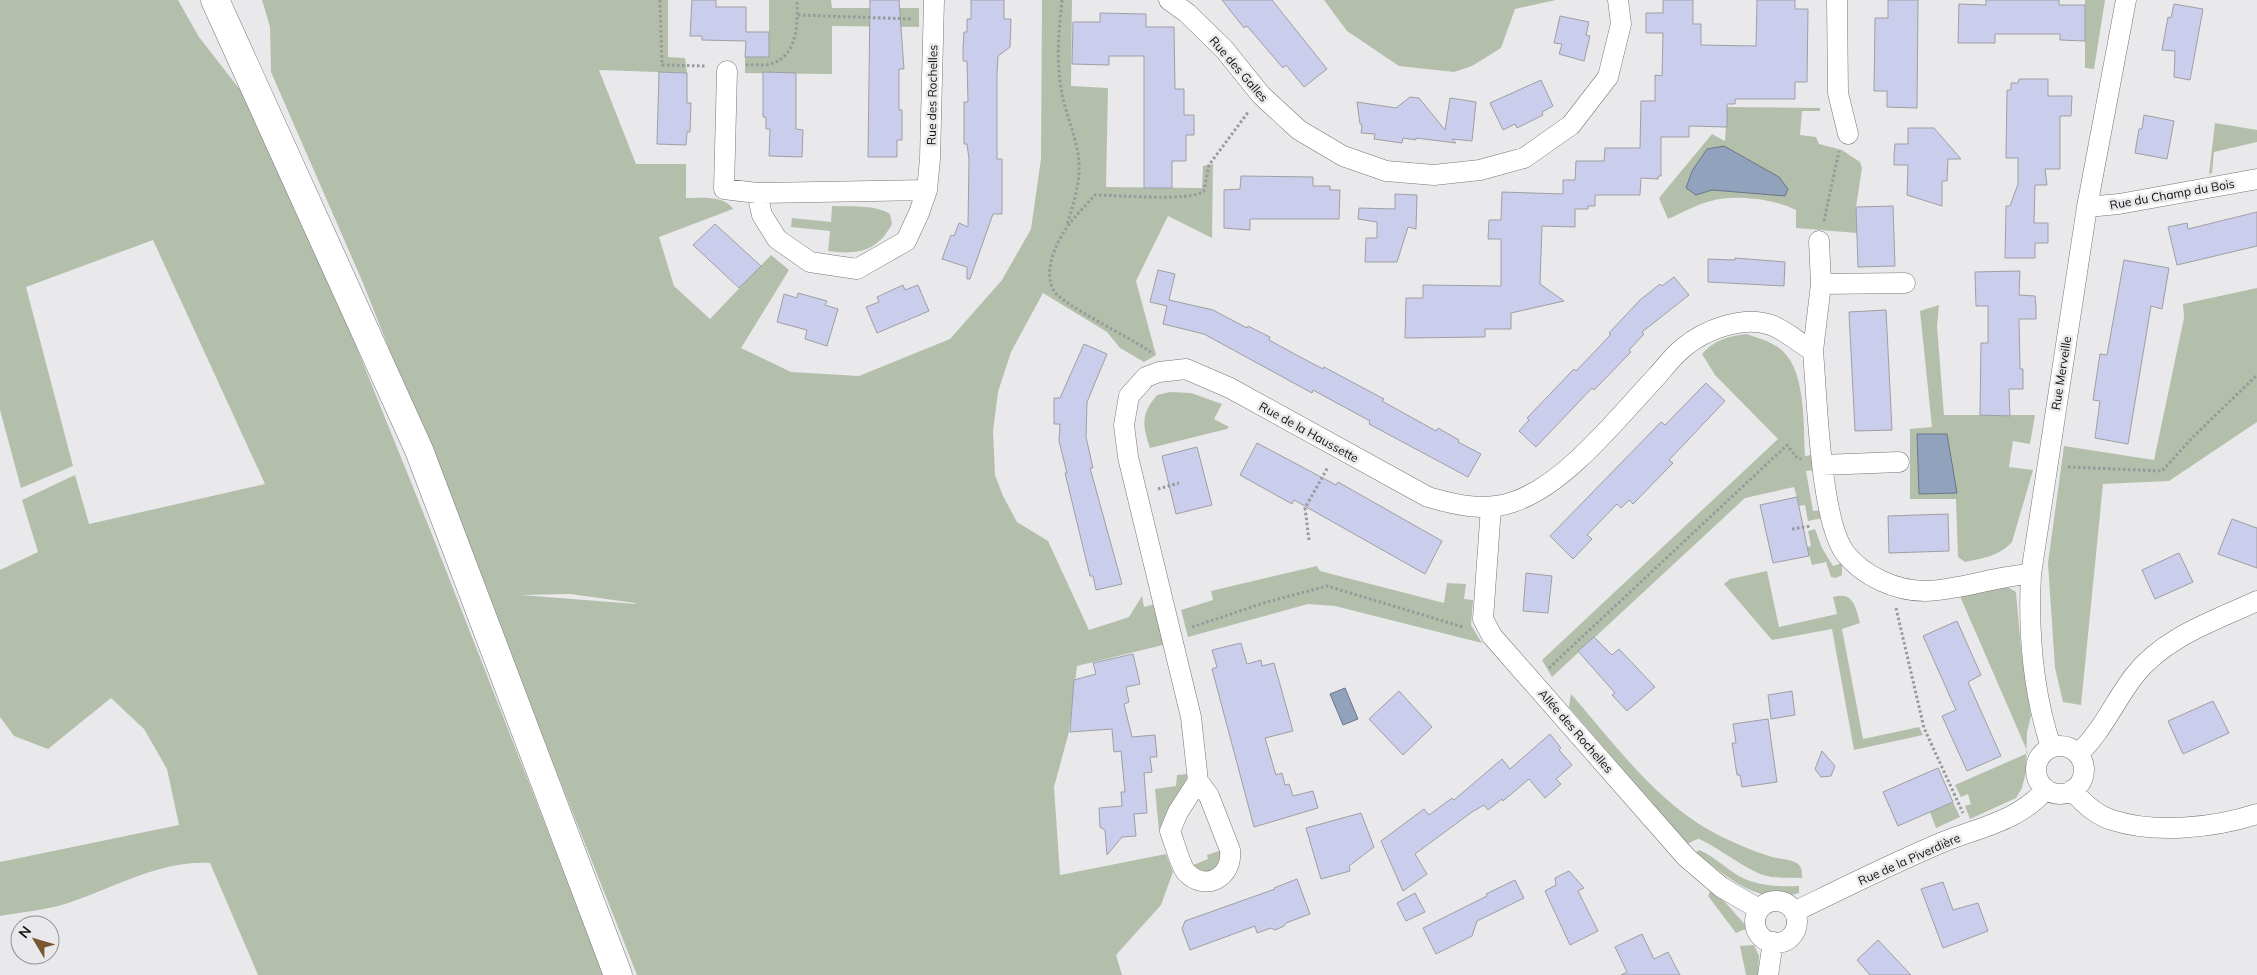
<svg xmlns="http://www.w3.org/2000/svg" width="2257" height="975" font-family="Mulish,sans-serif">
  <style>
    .green { fill: #b4bfab; fill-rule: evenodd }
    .water { fill: #91a2bc; stroke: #6a7688 }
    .building { fill: #cacdec; stroke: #9f9fa2 }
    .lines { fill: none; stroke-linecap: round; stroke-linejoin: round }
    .minor-casing { stroke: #767678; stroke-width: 21 }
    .secondary-casing { stroke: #767678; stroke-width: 29 }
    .path { stroke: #99999b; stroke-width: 3; stroke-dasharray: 2.5 2.5; stroke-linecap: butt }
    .minor { stroke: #fff; stroke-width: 20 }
    .secondary { stroke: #fff; stroke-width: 28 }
    .labels { text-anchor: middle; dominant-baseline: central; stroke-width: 5; stroke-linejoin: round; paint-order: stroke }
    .street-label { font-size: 12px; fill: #0e0e0f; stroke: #e9e9ec }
  </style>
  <rect width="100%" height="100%" fill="#e9e9ec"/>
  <path class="green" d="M0,0h178l21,37 49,63 61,129 122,303 173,443h-346l-48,-112c-50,-3 -96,25 -142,40 -22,7 -46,9 -68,13v-54l179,-37 -12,-56 -23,-40 -33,-31 -63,51 -34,-13 -14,-19v-147l38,-18 -16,-52 53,-25 14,49 176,-40 -112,-244 -127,47 47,179 -52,22 -21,-78z
    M262,0h406v57l17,1 2,15 -88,-3 37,94h50v34c14,0 39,-3 47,11l-74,28 15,49 36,33 61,-64 18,15 -48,78 50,24 68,4 91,-37 52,-59 29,-51 10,-70 1,-159h30l-1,86 37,2 -2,99 96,1 1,-22 10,-2 -1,74 -44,-22 -32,65 20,74 -12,7 -24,-14 -13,-16 -64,-39 -32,59 -13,40 -5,39 2,44 8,21 14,26 31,19 41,89 40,-13 13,-21 2,11 11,-3 8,41 -86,21 -8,66 -15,55 6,88 106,-21 7,18 -12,33 -45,50 6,20h-485l-274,-692 -92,-211 -1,-45zM570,594l65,9 1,1 -115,-9z
    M769,0h62l1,8h87v19l-87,-1v48l-87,-1v-16h24z
    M1324,0h232l-41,9 -14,39 -29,18 -18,6 -55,-6 -52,-35z
    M2085,0h20l-11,69 -9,-1z
    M1727,107l93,1v3h-18l-2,24 16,2 3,7 23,6 18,12 2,6 -6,39 1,26 -61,-5v-18c-21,-11 -61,-16 -85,-9 -14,3 -29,12 -43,18l-9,-21 53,-64 13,7z
    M2215,123l42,7v12l-43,10 -2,21 -3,1z
    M832,206c19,1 42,-2 58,8l2,10c-15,28 -35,31 -64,27l2,-20 -39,-4 1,-9 39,4z
    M2257,288v134l-88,59 -66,3 -22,221 -18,-3 -8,-34 -7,-105 16,-117 90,14 30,-142 -1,-14z
    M1939,305l-2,21 7,89h91l-5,29 -17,-3 -4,26 24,3 -21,72c-13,14 -28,16 -47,20l-7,-5 -2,-58h-46v-70l22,-2 -12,-116z
    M1747,334c10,4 20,6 29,12 31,18 27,78 29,110l8,-1 2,15 -9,1 7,40 9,-1 1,8 -15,3 -3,-16 -6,1 -5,-19 -49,11 -193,179 -10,-17 236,-221 -63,-64 -13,-21c12,-14 27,-18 45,-20z
    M1170,392l21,1 31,11 -8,15 15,8 -2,2 -77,19c-8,-23 -9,-34 7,-53z
    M1815,529l7,19 11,18 9,-3v12l-6,3 -5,-1 -5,-15 -14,3 -5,-18 4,-1 -3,-15z
    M1317,566l3,5 124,32 3,-20 19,1 -2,15 9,1 -2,25 11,18 -147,-37 -27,-2 -120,33 -7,-27 32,-10 -2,-9z
    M1767,571l12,56 58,-13 -4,-17c20,-6 23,10 27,26l-18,6 21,110 56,-12 4,8 -69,15 -22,-121 -60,11 -48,-56 6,-5z
    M2001,583l15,9 5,57 10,67 -4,16 -1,40 -4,16 -6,10 -46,21 -5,-13 6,-2 -3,-10 -7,3 -6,-12 73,-32 -69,-159z
    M1571,694c42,48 82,104 138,136 20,11 41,20 63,27 8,2 20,2 26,7 4,3 4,9 4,14 -14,-1 -26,1 -39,-3 -14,-4 -60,-37 -65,-36 -4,1 -8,4 -11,5l-118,-137z
    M1188,774c0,5 -24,50 -29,57l-4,-42 21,-3 1,-11z
    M1953,802l7,15 -24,11 -6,-16z
    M1222,850l2,5 -11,17h-13l-7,-7 15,-6 -1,-4z
    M1699,850c15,6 26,18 40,26 18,10 39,11 60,10v7c-40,14 -75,-18 -103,-41z
    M1711,890l14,12 23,26 -12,5 -28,-37z
    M1754,945l5,11 -1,19h-12l-6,-29z"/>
  <path class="water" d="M1724,146l55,31 9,12 -3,7 -73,-6 -16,5 -10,-7 6,-17 15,-22z
    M1917,434h30l10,59 -38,1z
    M1345,688l13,31 -15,6 -13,-31z"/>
  <path class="building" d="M692,0h24v7h30v25h23v25h-24l1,-16 -44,-1v-4h-12z
    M870,0h29l5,69h-5v41h3v30h-5v17h-29z
    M971,0h33v19h7l-1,28 -12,9 -1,18v85h5v55h-9l-23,65h-3v-12l-25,-8 9,-24 3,1 5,-13 9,4 1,-68 -2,-15h-3v-42h4l-1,-41h-4v-14l1,-15h3v-13h4z
    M1222,0h50l55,69 -23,18 -18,-22 -3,3 -36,-42 -3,2z
    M1663,0h30v24h8v21l55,1 1,-46h38v9h13l-1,73h-12v17h-60v5h-8v23l-38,-1v11h-28v39h-3v3l-17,-1 -1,17h-45v11h-7v3h-13v18l-33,-1 -2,58 24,17 -53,12v16h-26v8l-80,1 1,-40h17v-13l78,1v-47h-13l1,-19h12l1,-28 61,2v-14h12l1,-19h28l1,-13h35l1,-47h14v-26l7,1 1,-43h-17v-20h17z
    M1888,0h30l-1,108 -30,-1v-16h-13l1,-73h13z
    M1986,0h73v5h26v36l-25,-1v-6h-65v9h-37l1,-39 27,1z
    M2174,4l29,5 -13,71 -16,-3 1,-26 -13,-1 6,-33 3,1z
    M1100,13l46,1v13h28l1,62h9v26h10v20h-8v26h-14v27h-28v-132h-35v9l-37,-1 1,-42h27z
    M1560,16l29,6 -3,13 4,1 -6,25 -25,-7 3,-10 -8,-1z
    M659,72l28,1v30h4l-1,29h-3l-1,13 -29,-1z
    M763,72l33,1v56l7,1 -1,27 -33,-1 1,-27h-4v-12h-3z
    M2019,79h29v17h24l-1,20h-11v53h-15l2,16h-12l-1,38h14v20h-13v15h-30l1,-52h4l8,-22v-26h-12l1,-68h4v-7h7z
    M1541,80l12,26 -11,6 1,3 -26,13 -2,-4 -12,6 -13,-27z
    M1410,97l9,1 26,32 5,-32 26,4 -4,39 -20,-2 4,4 -40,-5v2l-13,-2 -1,5 -28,-4 1,-5 -14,-1 1,-8 -2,-1 -3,-22 39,6z
    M2144,115l30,6 -7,38 -32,-6 4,-24h3z
    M1908,128h26l27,31h-13l-1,22h-5v25l-35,-11 1,-30h-14v-10l1,-11h13z
    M1241,176l72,1v9h17v4h10l-1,29h-89v11l-26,-2v-38l16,-1z
    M1395,194l22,1 -1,34 -8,-2 -11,35h-32l1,-24h11v-16l-19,-3 1,-11 36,1z
    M1893,206l2,60 -37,1 -2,-60z
    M2257,212v34l-80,19 -9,-38 19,-4 1,6z
    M715,224l46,42 -22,22 -46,-43z
    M1735,258l50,4 -1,24 -76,-4v-23l27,1z
    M2124,260l45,8 -7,41 -11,-3 -23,138 -33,-6 5,-37 -7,-1 7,-46 7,1z
    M1158,270l17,4 -6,26 44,10 34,18 1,-2 22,11 -1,3 22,12 32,17 1,-2 60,32 -2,2 54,30 2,-3 21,12 -1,2 23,12 -13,23 -99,-53 1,-3 -35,-19 -22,-12 -1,3 -108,-59 -41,-10 4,-18 -17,-4z
    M2020,271l-1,24 16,1 1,11v12h-17l1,50h3v20h-14l1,27 -30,-1 1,-72h7v-37h-12l-1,-34z
    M1674,277l15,18 -47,37 2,2 -15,16 2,2 -37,38 -2,-2 -56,59 -17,-16 10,-11 -2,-2 47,-49 2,2 25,-26 10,-11 -2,-1 31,-33 20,-16 2,2z
    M903,285l2,5 13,-5 11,26 -52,22 -11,-26 13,-5 -2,-5z
    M798,293l29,8 -2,4 13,4 -11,37 -22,-7 2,-9 -30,-8 7,-28 13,4z
    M1886,310l6,120 -37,1 -6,-119z
    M1084,344l23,10 -20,48 -1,35 7,31h-3l32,116 -26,6 -3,-14h-3l-25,-103h2l-8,-32 1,-17h-6v-26h6z
    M1706,383l19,18 -56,59 4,3 -40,41 -4,-4 -8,8 -4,-4 -30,31 5,4 -19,20 -23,-23 111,-114 4,3z
    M1257,443l79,42 2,-3 104,59 -17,33 -131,-74 -2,4 -52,-29z
    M1197,447l15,58 -36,9 -14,-58z
    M1797,497l12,59 -36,7 -13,-58z
    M1948,514l1,37 -60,2 -1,-37z
    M2232,519l25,9v40l-39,-14z
    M2179,553l14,29 -38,17 -13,-29z
    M1526,573l26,3 -4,37 -25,-2z
    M1957,621l24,54 -13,7 33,74 -34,15 -25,-55 14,-6 -33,-74z
    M1594,637l18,18 7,-6 36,38 -28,24 -15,-16 3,-2 -37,-42z
    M1241,643l6,21 14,-4 1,6 12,-3 19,68 -28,7 11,37 6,-2 3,12 4,-1 4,12 20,-5 5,17 -64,19 -42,-158 5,-2 -5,-17z
    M1133,654l7,30 -14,3 3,15 -5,2 8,33 23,-2 2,22h-7l2,15 -8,1 3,40 -13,1 2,22 -14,1 -15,18 -2,-25 -5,-3 -1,-19 23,-2 -1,-14h4l-4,-41 -7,1 -2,-23 -42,3 4,-52 22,-6 -3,-11z
    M1399,691l33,36 -29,28 -34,-36z
    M1792,691l3,24 -24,4 -3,-24z
    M2213,701l16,32 -46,21 -15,-33z
    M1768,719l9,63 -35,5 -2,-12h-3l-5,-32h4l-3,-19z
    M1550,734l11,14 -2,2 13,15 -16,14 5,5 -16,14 -16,-19 -26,22 -1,-2 -14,11 -4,-5 -12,7 -57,42 12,20 -24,17 -22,-50 43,-32 5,6 23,-17 2,2 48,-41 8,10z
    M1822,751l13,15 -4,10 -10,1 -6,-8z
    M1938,768l15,34 -55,24 -15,-34z
    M1361,813l13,34 -25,19 1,5 -29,8 -15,-51z
    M1569,871l15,17 -6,3 20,40 -28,14 -25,-54 11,-6 -1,-7z
    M1297,879l13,35 -24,9 -2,3 -9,4 -4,-2 -14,5 -2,-7 -65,24 -8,-21 3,-8 90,-32 -1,-1z
    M1515,880l9,18 -47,23 -5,15 -36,18 -13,-26 64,-32 -1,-2z
    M1943,882l10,28 25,-7 10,28 -45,17 -22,-59z
    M1415,893l10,19 -19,9 -9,-18z
    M1642,934l12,25 14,-7 12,23h-59l6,-3 -12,-25z
    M1878,940l33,35h-41l-13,-15z"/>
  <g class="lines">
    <defs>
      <path id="minor" d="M1169,0l18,13 37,36 37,46 38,35 44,26 43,15 48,4 46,-5 44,-12 47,-33 37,-48 13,-53 -3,-24
        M1837,0l1,93 10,41
        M727,71l-3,118 33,4 170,-3
        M757,193l5,22 15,24 33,23 47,7 49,-28 13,-28 8,-23 3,-31 4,-159
        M2087,207l32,-3 138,-25
        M1821,284l84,-1
        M1813,351l8,-67 -2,-43
        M1822,465l77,-3
        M1491,507l-8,112 9,17 194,221 35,30 38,22
        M2036 770a24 24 0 1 1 48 0a24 24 0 1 1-48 0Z
        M2051,747c-18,-55 -23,-115 -20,-173l56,-367 39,-207
        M2078,754c24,-22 36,-52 56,-78 30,-39 80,-55 123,-75
        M1198,781l-20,31 -8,19c4,10 10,34 16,41 19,20 47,6 44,-22l-21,-54 -11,-15 -7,-64 -63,-260 -4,-32 5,-29 17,-19 13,-5 27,-3 44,19 198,109c28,8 57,15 85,5 53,-17 106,-86 144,-126 8,-9 16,-20 26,-28 21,-18 60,-33 88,-23 14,5 28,18 42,26 4,45 7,168 32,202 18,23 51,38 80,38 36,-1 70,-15 106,-17
        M2072,790c10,12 24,25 40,30 43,14 102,8 145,-6
        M1755 922a21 21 0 1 1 42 0a21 21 0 1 1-42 0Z
        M1794,912c49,-24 99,-49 149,-70 37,-15 76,-21 103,-53
        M1768,975l5,-33"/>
      <path id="secondary" d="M215,0l204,450 199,525"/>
    </defs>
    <use href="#minor" class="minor-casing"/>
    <use href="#secondary" class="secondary-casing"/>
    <path class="path" d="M660,0l2,65 44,1
      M1062,0c-3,29 -6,59 -1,88 4,28 20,56 18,85 -1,18 -7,35 -12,52
      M798,15l114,4
      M746,65c7,-1 17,1 24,-1 28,-7 28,-41 27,-64
      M1824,221l15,-70
      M1151,352c-18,-13 -90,-48 -97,-61 -11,-19 1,-45 11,-61 9,-13 20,-24 30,-35 21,0 96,7 109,-4l5,-26 40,-54
      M2068,467l94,4 31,-34 64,-62
      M1158,489l21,-6
      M1792,529l19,-3
      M1309,540l-4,-32 23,-41
      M1896,608l28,120 39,85
      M1192,627l75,-25 60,-16 136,41
      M1549,668l238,-223 10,13 4,1"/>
    <use href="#minor" class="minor"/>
    <use href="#secondary" class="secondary"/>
  </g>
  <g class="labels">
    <g class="street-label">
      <text transform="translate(1239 69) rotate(49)">Rue des Galles</text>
      <text transform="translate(932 95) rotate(-89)">Rue des Rochelles</text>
      <text transform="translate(2172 194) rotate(-10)">Rue du Champ du Bois</text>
      <text transform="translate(2061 373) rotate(-81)">Rue Merveille</text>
      <text transform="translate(1309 432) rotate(29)">Rue de la Haussette</text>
      <text transform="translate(1576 731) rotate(49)">Allée des Rochelles</text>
      <text transform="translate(1909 859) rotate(-24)">Rue de la Piverdière</text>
    </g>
  </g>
  <g transform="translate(35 940) rotate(308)"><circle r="24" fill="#e9e9ec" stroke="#919194"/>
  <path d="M0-4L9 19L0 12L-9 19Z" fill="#79562f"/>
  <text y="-8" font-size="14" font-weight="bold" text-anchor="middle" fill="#0e0e0f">N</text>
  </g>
</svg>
